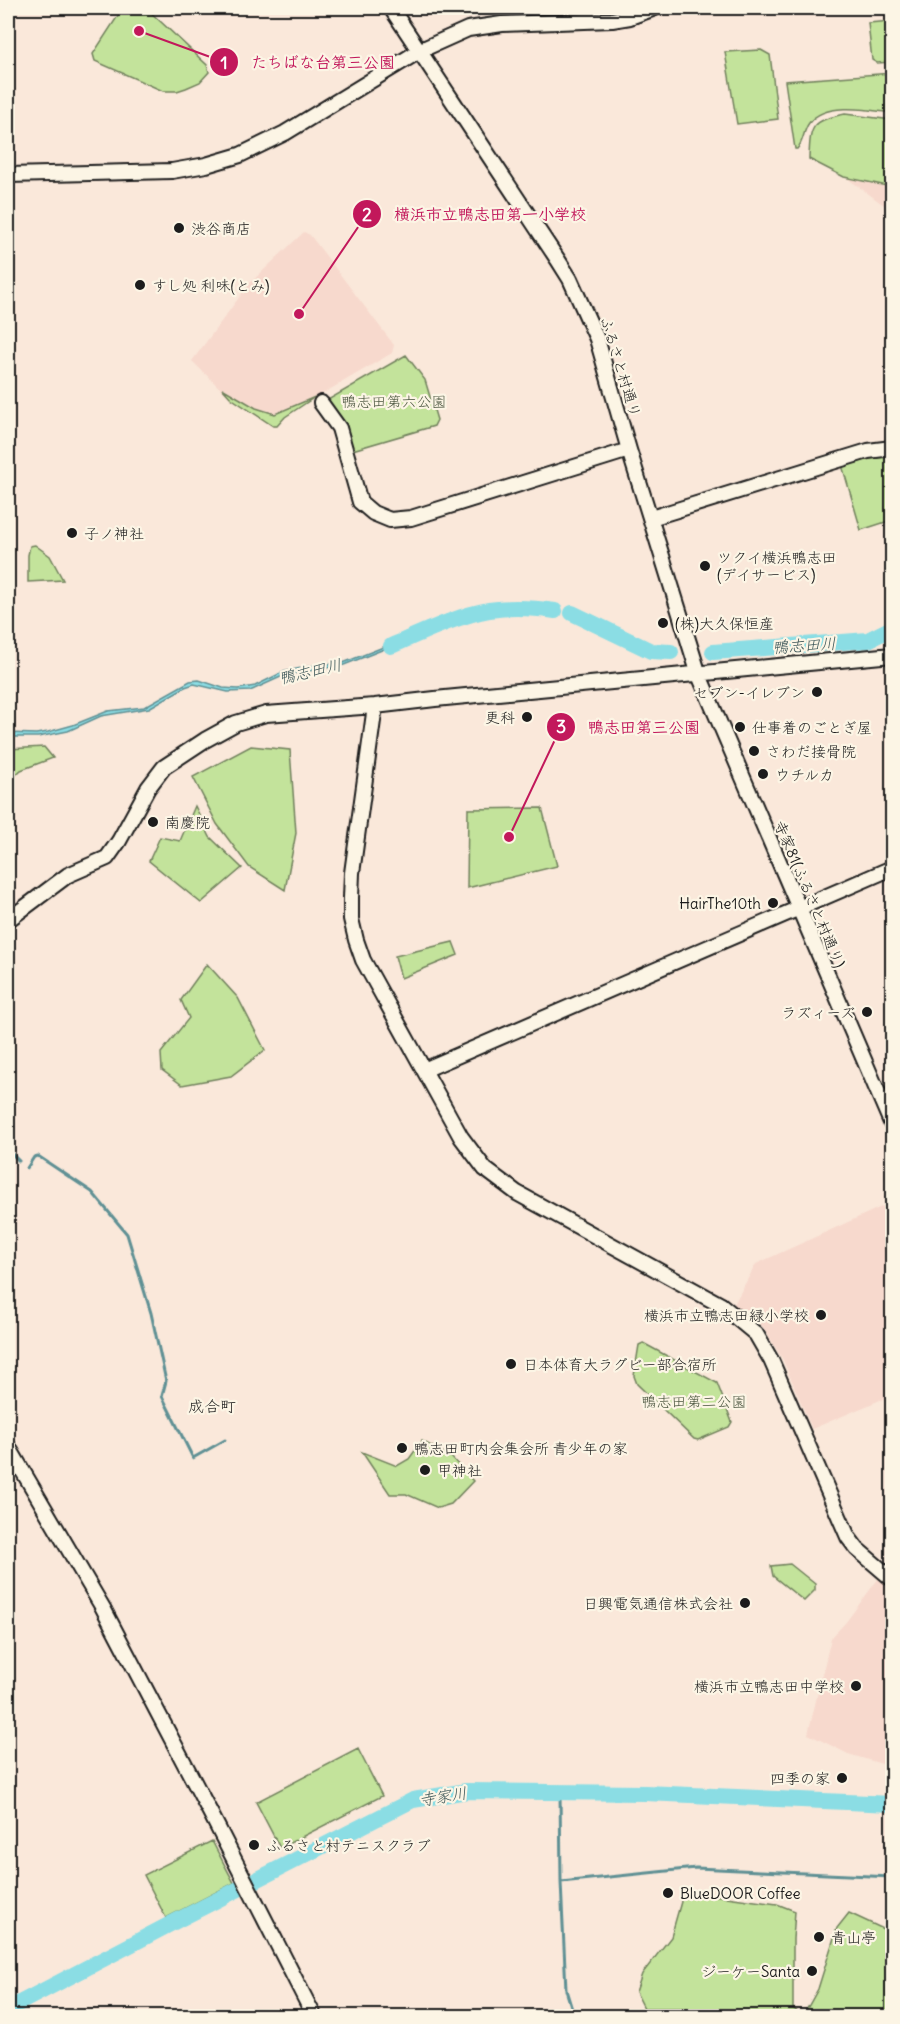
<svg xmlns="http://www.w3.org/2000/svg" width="900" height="2024" font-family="Delius,'Klee One',sans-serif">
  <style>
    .built { fill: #f7d9cd }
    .green { fill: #c3e39b; stroke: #70805c; stroke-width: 1.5 }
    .water { fill: #8bdde4; stroke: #5f9094; stroke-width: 1.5 }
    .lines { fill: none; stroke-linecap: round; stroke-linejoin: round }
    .stream { stroke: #5f9094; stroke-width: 3 }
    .river { stroke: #8bdde4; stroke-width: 16 }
    .minor-casing { stroke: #1c1c1c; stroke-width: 18 }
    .minor { stroke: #fcf5e5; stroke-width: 14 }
    .poi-dot { fill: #1c1c1c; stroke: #fcf5e5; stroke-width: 2 }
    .labels { text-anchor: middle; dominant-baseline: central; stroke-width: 4.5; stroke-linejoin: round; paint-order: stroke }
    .poi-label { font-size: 15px; fill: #1c1c1c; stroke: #fcf5e5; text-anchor: start }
    .street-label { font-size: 15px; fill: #1c1c1c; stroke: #fcf5e5 }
    .park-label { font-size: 15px; fill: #4e5842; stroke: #fcf5e5 }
    .water-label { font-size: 16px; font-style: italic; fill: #3d5658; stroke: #fcf5e5 }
    .neighbourhood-label { font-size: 16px; fill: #1c1c1c; stroke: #fcf5e5 }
    .leader { fill: none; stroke: #c2185b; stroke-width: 2 }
    .callout-dot { fill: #c2185b; stroke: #fcf5e5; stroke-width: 2 }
    .mark-label { font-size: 18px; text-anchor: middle; font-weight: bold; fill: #fff }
    .callout-label { font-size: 16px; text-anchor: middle; font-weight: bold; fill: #c2185b; stroke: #fcf5e5; stroke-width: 4.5; stroke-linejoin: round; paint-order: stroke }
  </style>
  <rect width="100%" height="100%" fill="#fae8da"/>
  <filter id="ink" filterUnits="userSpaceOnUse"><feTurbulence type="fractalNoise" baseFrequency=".0167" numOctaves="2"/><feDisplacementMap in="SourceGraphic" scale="12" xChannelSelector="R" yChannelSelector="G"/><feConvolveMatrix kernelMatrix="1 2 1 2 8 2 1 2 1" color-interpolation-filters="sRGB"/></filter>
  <g filter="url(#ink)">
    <path class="built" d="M814,154l78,10v47z
      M304,232l6,3 84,110 -2,8 -92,54 -14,10 -9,10h-4l-42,-28 -39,-38 57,-77z
      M892,1202v193l-80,34 -29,-69 -20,-33 -29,-23 22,-40z
      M878,1579l14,8v178l-3,1 -41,-12 -40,-20 23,-96 15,-16z"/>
    <path class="green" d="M123,8h23l61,57 2,7 -9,10 -14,6 -9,3h-14l-68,-30 -2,-7z
      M892,21v41l-15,1 -5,-3 -4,-37z
      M761,50l9,5 8,64 -41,5 -12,-72z
      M892,73v40c-22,-3 -67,-12 -83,10 -6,8 -5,18 -12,26h-2l-10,-68z
      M845,114l47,6v67l-48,-10 -35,-18c1,-34 2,-38 36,-45z
      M406,355l19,25 12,40 -3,6 -85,25 -23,-50z
      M222,388l34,20 19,6 40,-17 -30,20 -8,9h-4l-42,-28z
      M892,454v66l-31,10 -19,-65 28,-9z
      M35,545l15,11 13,24 -35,2v-27l2,-9z
      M251,746l39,4 6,83 -11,57 -36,-23 -32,-43 -24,-47z
      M44,747l9,11 -32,12 -13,12v-33z
      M195,806l15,31 32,31 -41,35 -52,-42 11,-24 20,4z
      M542,808l15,58 -90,22 1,-79z
      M453,942l5,13 -57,23 -6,-22z
      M207,964l31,34 27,52 -34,26 -49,9 -20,-15 -1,-17 28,-35 -8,-18z
      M643,1343l74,40 15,39 -3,5 -31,13 -4,-1 -57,-55 -3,-8 5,-31z
      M422,1441l29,16 22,24 -22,23 -13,4 -32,-14h-16l-28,-42 35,14 12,-7z
      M790,1564l25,20v6l-11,11 -31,-25 -2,-10z
      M358,1749l24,47 -102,52 -24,-46z
      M212,1841l22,42 -68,35 -22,-43z
      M684,1891l93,13 18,7 -2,28v69l9,8h-117l-4,-8h-37l-8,-16 6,-18 29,-37z
      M849,1913l43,20v83h-89l15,-27 19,-61z"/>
    <path class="water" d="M411,636l1,2 -68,27 -59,10 -35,16 -22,1 -34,-8 -9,3 -36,21 -48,8 -33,15 -30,6h-30v-4l28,1 12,-2 25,-7 35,-14 36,-4 46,-26 9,-1 24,8 15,1 17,-3 28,-14 32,-7 28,-2z"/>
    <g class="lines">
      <path class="stream" d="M8,1150l11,11
        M27,1168l7,-11 4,-1 54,36 35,42 24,79 15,68 -4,15 31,62 32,-18
        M560,1792l1,90 5,108 8,26
        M561,1882l135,-14 196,9"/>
      <path class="river" d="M572,613l79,38 20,1
        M391,646c28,-12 68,-31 98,-36 21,-3 45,-2 66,1
        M713,652l155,-12 24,-12
        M8,2009l170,-89 235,-120 54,-9 178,2 247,11"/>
      <defs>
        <path id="minor" d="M391,8l167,252 12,19 27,60 32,111 70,225 193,450
          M8,175l164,-4 34,-6 34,-10 45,-22 136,-83 47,-21 34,-5 110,-4 18,-3 25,-9
          M321,403l18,25 21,74 13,11 17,7 21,-2 218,-68
          M651,518l217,-67 24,-3
          M375,706l-23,167 -1,25v21l5,21 7,20 98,177 24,32 32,24 204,112 35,29 15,26 77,177 9,12 35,30
          M8,920l60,-45 39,-17 12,-17 29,-53 16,-21 41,-27 31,-17 30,-9 109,-8 60,-7 457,-44
          M424,1070l468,-202
          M8,1446l95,162 109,208 102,200"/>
      </defs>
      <use href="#minor" class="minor-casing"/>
      <use href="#minor" class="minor"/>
    </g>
  </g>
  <g class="poi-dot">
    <circle cx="179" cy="228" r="6"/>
    <circle cx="140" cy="285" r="6"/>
    <circle cx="72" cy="533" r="6"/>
    <circle cx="705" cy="566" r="6"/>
    <circle cx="663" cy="623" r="6"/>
    <circle cx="817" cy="692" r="6"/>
    <circle cx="527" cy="717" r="6"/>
    <circle cx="740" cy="727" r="6"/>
    <circle cx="754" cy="751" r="6"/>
    <circle cx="763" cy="774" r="6"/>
    <circle cx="153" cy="822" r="6"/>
    <circle cx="773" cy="903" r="6"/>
    <circle cx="867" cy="1012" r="6"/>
    <circle cx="821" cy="1315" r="6"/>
    <circle cx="511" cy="1364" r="6"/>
    <circle cx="402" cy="1448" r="6"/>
    <circle cx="425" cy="1470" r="6"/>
    <circle cx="745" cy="1603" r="6"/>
    <circle cx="856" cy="1686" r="6"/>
    <circle cx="842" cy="1778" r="6"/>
    <circle cx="254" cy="1845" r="6"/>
    <circle cx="668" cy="1893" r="6"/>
    <circle cx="819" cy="1937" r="6"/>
    <circle cx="812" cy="1971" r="6"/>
  </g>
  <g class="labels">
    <g class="poi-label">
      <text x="191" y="228">渋谷商店</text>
      <text x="152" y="285">すし処 利味(とみ)</text>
      <text x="84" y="533">子ノ神社</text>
      <text x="717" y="557">ツクイ横浜鴨志田<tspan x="717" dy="17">(デイサービス)</tspan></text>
      <text x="675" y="623">(株)大久保恒産</text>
      <text x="805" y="692" text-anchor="end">セブン-イレブン</text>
      <text x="515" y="717" text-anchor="end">更科</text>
      <text x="752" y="727">仕事着のごとぎ屋</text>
      <text x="766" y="751">さわだ接骨院</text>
      <text x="775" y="774">ウチルカ</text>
      <text x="165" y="822">南慶院</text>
      <text x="761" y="903" text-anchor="end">HairThe10th</text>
      <text x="855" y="1012" text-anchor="end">ラズィーズ</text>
      <text x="809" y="1315" text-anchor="end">横浜市立鴨志田緑小学校</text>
      <text x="523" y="1364">日本体育大ラグビー部合宿所</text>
      <text x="414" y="1448">鴨志田町内会集会所 青少年の家</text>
      <text x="437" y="1470">甲神社</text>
      <text x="733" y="1603" text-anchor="end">日興電気通信株式会社</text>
      <text x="844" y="1686" text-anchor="end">横浜市立鴨志田中学校</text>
      <text x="830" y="1778" text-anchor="end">四季の家</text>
      <text x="266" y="1845">ふるさと村テニスクラブ</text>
      <text x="680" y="1893">BlueDOOR Coffee</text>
      <text x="831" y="1937">青山亭</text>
      <text x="800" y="1971" text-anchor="end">ジーケーSanta</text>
    </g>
    <g class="street-label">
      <text transform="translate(621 367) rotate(73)">ふるさと村通り</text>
      <text transform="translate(810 894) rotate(67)">寺家81(ふるさと村通り)</text>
    </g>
    <g class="park-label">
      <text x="394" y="401">鴨志田第六公園</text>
      <text x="694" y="1401">鴨志田第二公園</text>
    </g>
    <g class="water-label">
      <text transform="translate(804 645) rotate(-4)">鴨志田川</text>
      <text transform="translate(310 671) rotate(-13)">鴨志田川</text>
      <text transform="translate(443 1796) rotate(-9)">寺家川</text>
    </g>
    <g class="neighbourhood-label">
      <text x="212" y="1406">成合町</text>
    </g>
  </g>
  <path class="leader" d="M139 31L224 62M299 314L367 214M509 837L561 727"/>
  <g class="callout-dot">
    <circle cx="139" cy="31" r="6"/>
    <circle cx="299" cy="314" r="6"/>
    <circle cx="509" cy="837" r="6"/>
    <circle cx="224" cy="62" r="15"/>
    <circle cx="367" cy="214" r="15"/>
    <circle cx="561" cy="727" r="15"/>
  </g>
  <g class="mark-label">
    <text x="224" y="69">1</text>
    <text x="367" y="221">2</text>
    <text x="561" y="733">3</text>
  </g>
  <g class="callout-label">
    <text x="323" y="68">たちばな台第三公園</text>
    <text x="490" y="220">横浜市立鴨志田第一小学校</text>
    <text x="644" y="733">鴨志田第三公園</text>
  </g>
  <rect width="900" height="2024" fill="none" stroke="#fcf5e5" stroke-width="30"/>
  <rect x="15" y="15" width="870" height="1994" fill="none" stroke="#1c1c1c" stroke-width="2" filter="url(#ink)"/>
</svg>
